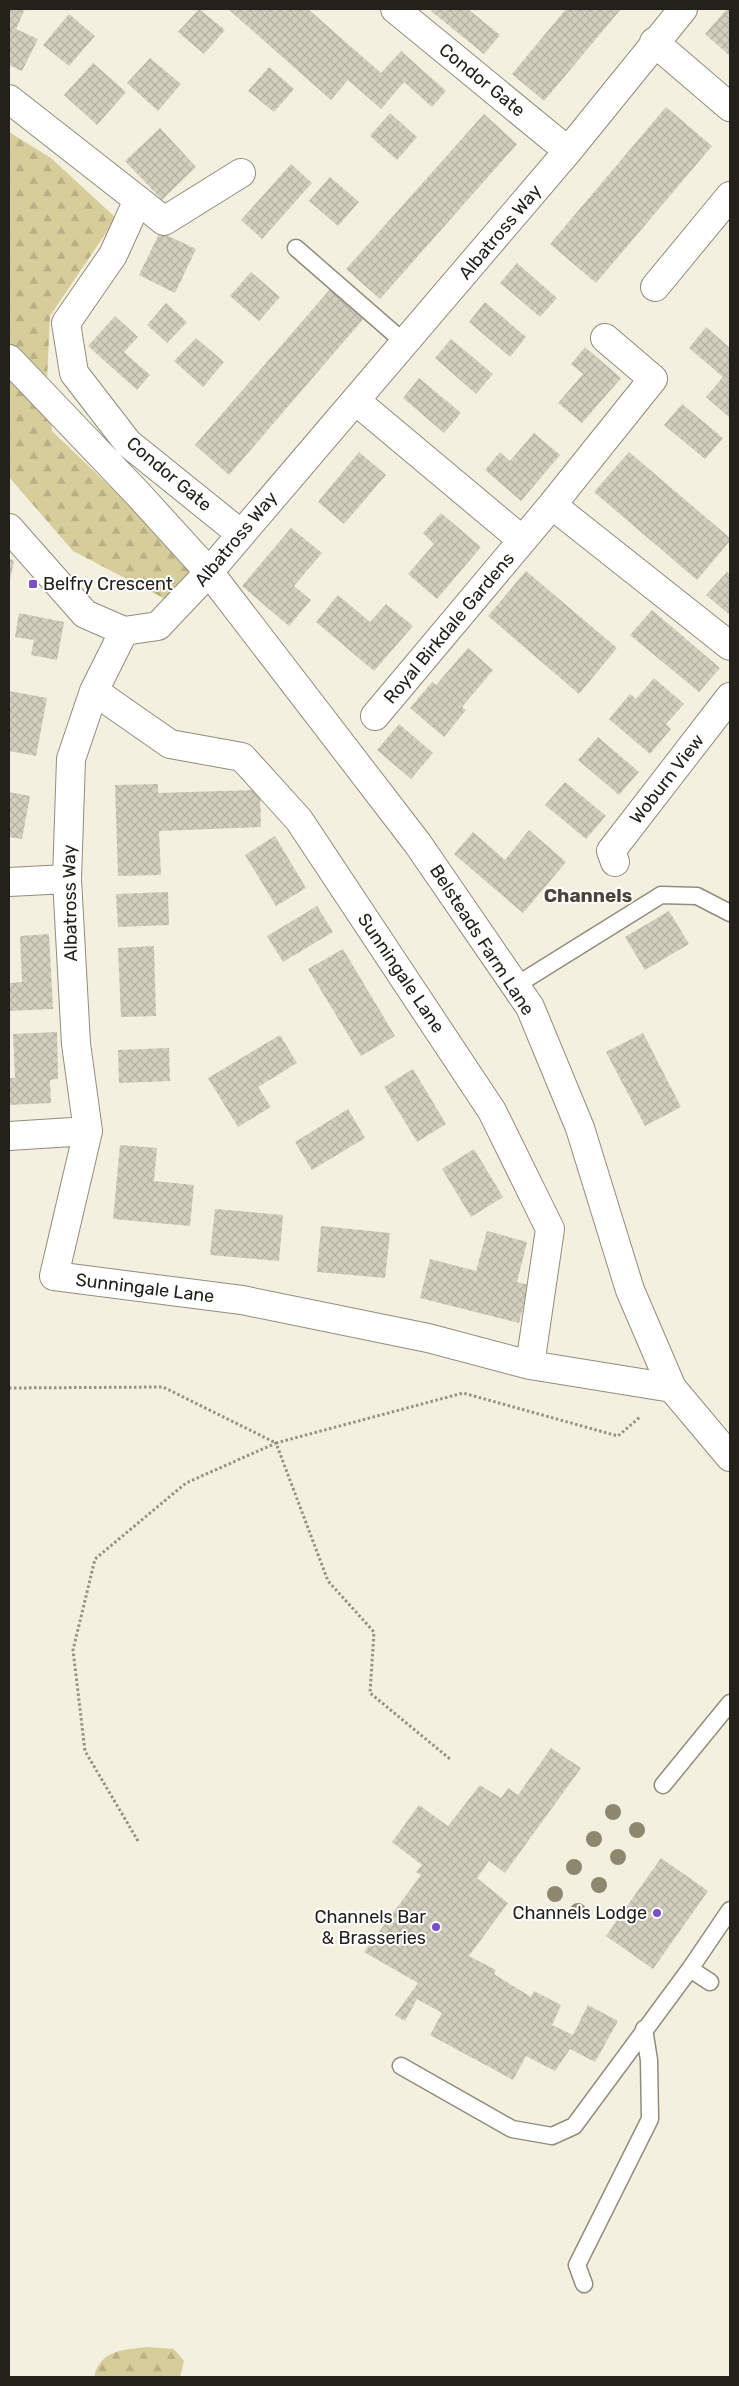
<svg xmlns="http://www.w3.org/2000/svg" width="739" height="2386" font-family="Rubik,sans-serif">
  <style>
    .forest { fill: url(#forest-firs) }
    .building { fill: url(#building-cross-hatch) }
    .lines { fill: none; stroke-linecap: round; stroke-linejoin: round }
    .service-casing { stroke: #908d7d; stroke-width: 19 }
    .minor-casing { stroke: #908d7d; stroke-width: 30 }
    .path { stroke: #949185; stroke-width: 3; stroke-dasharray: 2.5 2.5; stroke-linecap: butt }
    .service { stroke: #fff; stroke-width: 16 }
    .minor { stroke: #fff; stroke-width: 28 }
    .tree { fill: #8d886d }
    .poi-dot { fill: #7b4fc7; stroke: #fff; stroke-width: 2 }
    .labels { text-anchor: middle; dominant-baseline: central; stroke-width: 4; stroke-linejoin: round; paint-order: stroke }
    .street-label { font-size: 18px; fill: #22211a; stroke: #fff }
    .poi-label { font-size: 18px; fill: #22211a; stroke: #fff; text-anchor: end }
    .neighbourhood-label { font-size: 19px; font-weight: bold; fill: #484537; stroke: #fff }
  </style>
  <defs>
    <pattern id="forest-firs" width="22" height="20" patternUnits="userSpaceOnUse" patternTransform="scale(1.25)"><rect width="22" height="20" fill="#d7cd9a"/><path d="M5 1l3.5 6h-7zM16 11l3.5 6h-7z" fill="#b8b084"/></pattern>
    <pattern id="building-cross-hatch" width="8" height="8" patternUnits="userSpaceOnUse" patternTransform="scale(1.25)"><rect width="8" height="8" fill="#d2cfbe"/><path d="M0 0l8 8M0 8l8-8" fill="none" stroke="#b4b1a3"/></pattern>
  </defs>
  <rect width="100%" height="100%" fill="#f4f0df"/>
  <path class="forest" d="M9,132l42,26 65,60 -66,98 -3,64 5,51 146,140 -29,30 -96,-50 -64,-74z
    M148,2347l26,2 10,12 -4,16h-86c7,-28 29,-27 54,-30z"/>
  <path class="building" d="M9,9h16l-9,20 22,10 -16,32 -13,-6z
    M199,9l26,21 -21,24 -26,-22z
    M228,9h80l73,64 20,-22 45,40 -14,16 -28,-25 -23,27 -33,-29 -17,20z
    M433,9h35l32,26 -16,19 -53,-43z
    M566,9h55l-77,92 -32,-27z
    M727,9h3v47l-25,-22z
    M69,14l26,22 -26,30 -26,-21z
    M150,58l31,26 -23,27 -31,-28z
    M93,63l33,29 -29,33 -33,-30z
    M269,67l25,22 -20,23 -26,-21z
    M666,107l46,39 -116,137 -46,-39z
    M390,113l27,24 -20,23 -27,-24z
    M484,114l33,30 -137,155 -34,-30z
    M160,128l36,39 -34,33 -37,-39z
    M291,164l21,19 -50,56 -21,-19z
    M330,177l29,25 -21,24 -29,-25z
    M160,232l36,17 -21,44 -36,-18z
    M517,263l40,35 -17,19 -40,-34z
    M251,272l29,25 -21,24 -29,-25z
    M331,288l34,29 -136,158 -34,-30z
    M485,302l41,35 -16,20 -41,-35z
    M166,303l21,19 -20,21 -20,-18z
    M115,316l23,21 -14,15 26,23 -13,15 -49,-44z
    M706,327l24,21v70l-24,-21 17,-20 -34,-29z
    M196,338l28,24 -21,25 -29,-26z
    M451,339l42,35 -17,20 -41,-36z
    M585,347l36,31 -39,45 -24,-20 25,-29 -12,-10z
    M419,378l42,35 -17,20 -41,-35z
    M682,404l41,34 -18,21 -41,-34z
    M534,433l26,22 -39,46 -36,-31 15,-18 10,9z
    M359,452l27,23 -42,49 -26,-22z
    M629,452l101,86v3l-33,39 -103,-88z
    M441,513l40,34 -44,52 -29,-25 26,-30 -11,-11z
    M291,528l31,25 -28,33 17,14 -22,26 -47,-40z
    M9,559l5,1 -4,21h-1z
    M526,571l91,77 -38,46 -91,-78z
    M727,572l3,2v41l-24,-20z
    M338,595l32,27 16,-18 27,22 -39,45 -58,-49z
    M652,610l68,58 -21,24 -69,-57z
    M19,613l45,9 -7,38 -26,-5 3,-15 -19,-3z
    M468,648l25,22 -31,37 4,3 -22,27 -34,-29 22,-26 4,3z
    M654,678l30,26 -18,20 5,5 -21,25 -41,-35 21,-25 6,5z
    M9,691l38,7 -11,58 -27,-5z
    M399,724l34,29 -22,26 -34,-29z
    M598,737l41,35 -20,23 -41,-35z
    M565,782l41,34 -20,23 -41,-34z
    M158,784v9l102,-3 1,37 -102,4 2,44 -43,1 -3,-91z
    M9,792l21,4 -8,43 -13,-2z
    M529,830l37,32 -43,51 -69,-59 19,-22 32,28z
    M275,836l31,52 -30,18 -31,-51z
    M168,892l1,33 -51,2 -2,-33z
    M317,906l16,26 -50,30 -16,-26z
    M669,911l20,33 -44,26 -20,-33z
    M49,934l4,75 -44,2v-28l13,-1 -2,-46z
    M154,946l2,70 -35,1 -3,-69z
    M343,949l52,87 -34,20 -53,-87z
    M57,1032l1,47 -8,1 1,23 -42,2v-27h6l-2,-44z
    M643,1033l38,74 -36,19 -39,-74z
    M280,1035l17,28 -39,24 13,20 -33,20 -30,-49z
    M169,1048l1,33 -51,2 -1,-33z
    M413,1069l33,55 -29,18 -33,-55z
    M348,1109l17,29 -53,32 -17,-28z
    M120,1145l37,3 -3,33 40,4 -4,41 -77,-7z
    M474,1149l29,48 -32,20 -29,-48z
    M215,1209l68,6 -4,46 -69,-6z
    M321,1226l69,7 -5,45 -68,-6z
    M487,1231l40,11 -10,40 12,3 -10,38 -99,-25 10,-39 46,12z
    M551,1748l30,20 -76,105 -16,-12 -12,17 31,25 -39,53 27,14 -2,4 37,23 3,-6 27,14 -9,20 21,10 15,-30 30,16 -23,41 -25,-13 -15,22 -29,-15 -13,24 -83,-45 12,-22 -25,-14 -12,22 -10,-6 23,-32 -54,-31 57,-77 -5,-3 6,-7 -30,-23 27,-37 29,21 32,-41 21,13 7,-10 10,7z
    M661,1858l47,33 -55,78 -47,-33z"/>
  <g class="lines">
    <defs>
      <path id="service" d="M296,248l109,95
        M515,986l146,-91 36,1 33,17
        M663,1785l67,-82
        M690,1969l20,13
        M401,2066l111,63 40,7 22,-10 116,-157 40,-59
        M584,2284l-7,-19 73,-146 -1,-59 -5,-31"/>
      <path id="minor" d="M395,9l173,142
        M654,42l76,65
        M9,99l129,101 -25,55 -47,68 8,50 54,70 113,91
        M138,200l26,21 77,-48
        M655,287l75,-91
        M9,359l129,135 71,78 209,272 112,163 50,121 50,162 42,98 58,69
        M356,401l166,139
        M552,505l178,141
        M9,528l76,86 39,17
        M124,631l-30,60 -23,68 -4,120 9,165 12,87 -34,145 188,24 186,38 102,27 142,23
        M124,631l34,-5 51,-54 359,-421 115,-142
        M94,691l76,53 72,13 57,63 193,291 58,118 -20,136
        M375,716l177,-211 101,-126 -48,-41
        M615,862l-4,-11 119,-154
        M9,882l58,-3
        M9,1136l79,-5"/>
    </defs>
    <use href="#service" class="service-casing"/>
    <use href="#minor" class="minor-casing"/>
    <path class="path" d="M9,1388l154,-1 113,56 187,-50 155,43 22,-19
      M138,1841l-53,-90 -12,-101 22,-91 91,-76 90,-40 52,138 46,51 -4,61 80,66"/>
    <use href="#service" class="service"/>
    <use href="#minor" class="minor"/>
  </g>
  <g class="tree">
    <circle cx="613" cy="1812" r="8"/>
    <circle cx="637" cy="1830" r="8"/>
    <circle cx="594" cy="1839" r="8"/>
    <circle cx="618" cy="1857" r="8"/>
    <circle cx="574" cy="1867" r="8"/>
    <circle cx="599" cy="1885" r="8"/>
    <circle cx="555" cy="1894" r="8"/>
    <circle cx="578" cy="1911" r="8"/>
  </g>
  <g class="poi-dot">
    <rect x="28" y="579" width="10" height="10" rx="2.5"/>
    <circle cx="657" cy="1913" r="5"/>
    <circle cx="436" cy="1927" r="5"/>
  </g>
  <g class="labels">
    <g class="street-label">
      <text transform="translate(482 80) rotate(39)">Condor Gate</text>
      <text transform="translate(500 232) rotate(-50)">Albatross Way</text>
      <text transform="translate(169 474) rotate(40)">Condor Gate</text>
      <text transform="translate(236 539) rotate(-50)">Albatross Way</text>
      <text transform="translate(449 628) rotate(-50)">Royal Birkdale Gardens</text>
      <text transform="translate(667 779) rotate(-52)">Woburn View</text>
      <text transform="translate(70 903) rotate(-91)">Albatross Way</text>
      <text transform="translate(482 940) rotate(57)">Belsteads Farm Lane</text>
      <text transform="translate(401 973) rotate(56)">Sunningale Lane</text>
      <text transform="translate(145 1288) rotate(7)">Sunningale Lane</text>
    </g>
    <g class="poi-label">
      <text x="43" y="584" text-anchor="start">Belfry Crescent</text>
      <text x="647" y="1913">Channels Lodge</text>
      <text x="426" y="1917">Channels Bar<tspan x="426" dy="21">&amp; Brasseries</tspan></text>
    </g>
    <g class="neighbourhood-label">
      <text x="588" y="895">Channels</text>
    </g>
  </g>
  <rect width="739" height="2386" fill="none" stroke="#22211a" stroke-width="20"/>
</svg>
